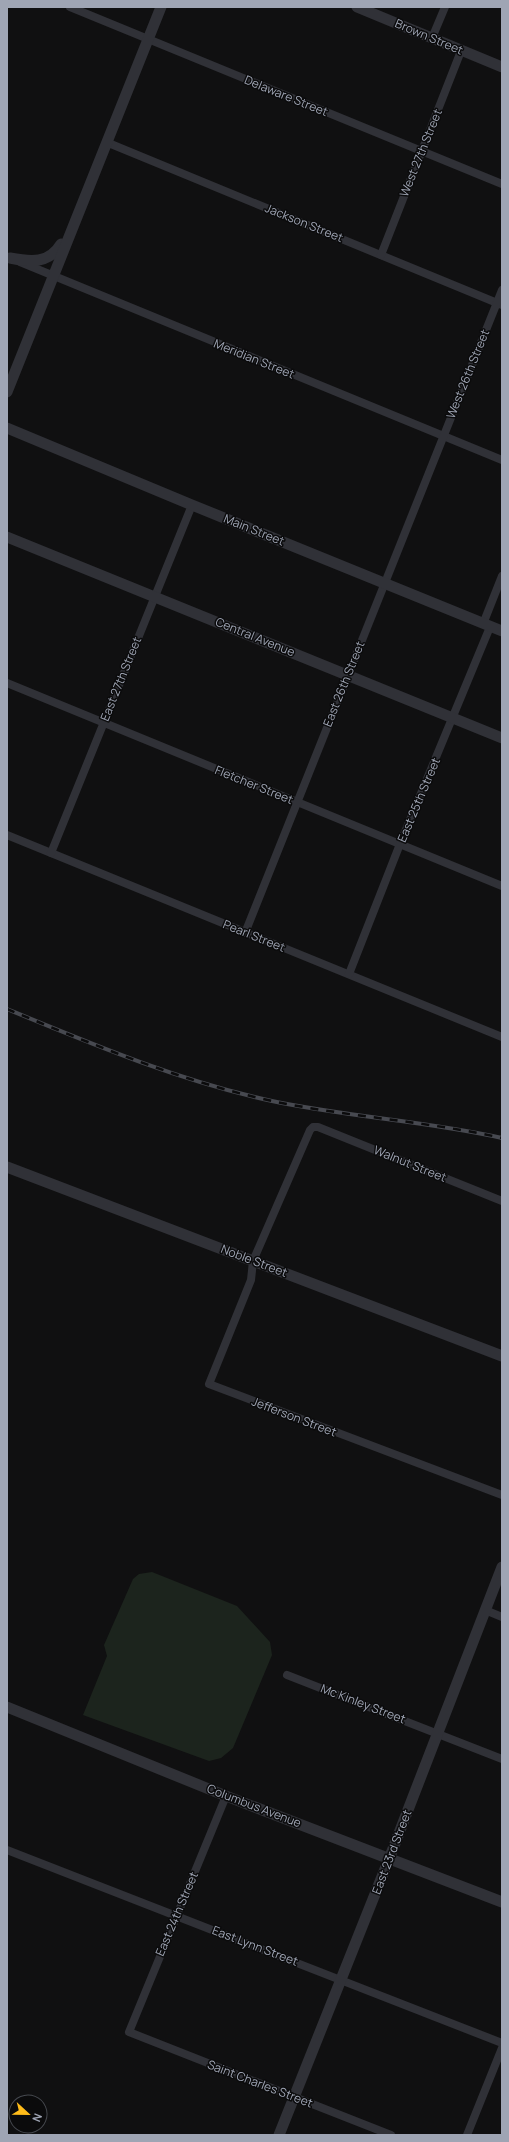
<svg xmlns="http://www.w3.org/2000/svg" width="509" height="2142" viewBox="0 0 509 2142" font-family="Manrope,sans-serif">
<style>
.green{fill:#1c241d}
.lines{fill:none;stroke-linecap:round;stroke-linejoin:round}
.minor{stroke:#303137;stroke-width:8}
.tertiary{stroke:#303137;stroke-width:11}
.rail-casing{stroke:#474950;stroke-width:4}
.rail{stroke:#0b0b0c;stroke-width:2.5;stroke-dasharray:8;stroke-linecap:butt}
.labels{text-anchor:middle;stroke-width:3;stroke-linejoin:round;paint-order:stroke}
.street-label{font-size:12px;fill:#9fa5b4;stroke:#0b0b0c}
</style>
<rect width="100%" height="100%" fill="#101011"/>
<polygon class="green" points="152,1572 237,1606 270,1642 272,1655 233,1748 221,1758 209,1761 83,1715 107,1656 104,1645 133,1579 139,1574"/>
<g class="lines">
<g class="minor">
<polyline points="70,7 502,184"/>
<polyline points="432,38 445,7"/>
<polyline points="106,142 502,305"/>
<polyline points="381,255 461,51"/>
<polyline points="20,262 502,460"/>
<polyline points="483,624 502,576"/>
<polyline points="7,683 502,886"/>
<polyline points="7,835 502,1037"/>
<polyline points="51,853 192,505"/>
<polyline points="245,933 502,290"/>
<polyline points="349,974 400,844 490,627"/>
<polyline points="502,1201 318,1127 313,1127 310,1130 253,1261 251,1280 209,1384 502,1495"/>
<polyline points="485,1610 502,1617"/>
<polyline points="287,1675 502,1759"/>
<polyline points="226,1796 129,2032 391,2135"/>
<polyline points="7,1850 502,2043"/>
<polyline points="467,2135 502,2048"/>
</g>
<g class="tertiary">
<polyline points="357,7 502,67"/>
<path d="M10,258C31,262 49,264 61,244"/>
<polyline points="7,392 161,7"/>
<polyline points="7,428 192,505 502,631"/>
<polyline points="7,537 502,738"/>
<polyline points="7,1167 502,1356"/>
<polyline points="7,1707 226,1796 502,1902"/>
<polyline points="279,2135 389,1859 502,1567"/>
</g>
<defs>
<path id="rail" d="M7,1009C94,1045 180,1081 272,1101C348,1117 426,1121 502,1138"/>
</defs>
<use href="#rail" class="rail-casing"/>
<use href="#rail" class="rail"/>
</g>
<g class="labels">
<g class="street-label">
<text transform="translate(429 37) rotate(23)" y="4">Brown Street</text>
<text transform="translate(286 96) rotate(22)" y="4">Delaware Street</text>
<text transform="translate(421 153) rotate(-68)" y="4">West 27th Street</text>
<text transform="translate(304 223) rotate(22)" y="4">Jackson Street</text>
<text transform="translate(254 359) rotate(22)" y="4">Meridian Street</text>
<text transform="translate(468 374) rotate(-68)" y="4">West 26th Street</text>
<text transform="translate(254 530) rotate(22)" y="4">Main Street</text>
<text transform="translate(255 637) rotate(22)" y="4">Central Avenue</text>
<text transform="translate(121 679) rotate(-68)" y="4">East 27th Street</text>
<text transform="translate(344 684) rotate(-68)" y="4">East 26th Street</text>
<text transform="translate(254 785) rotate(22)" y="4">Fletcher Street</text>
<text transform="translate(419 800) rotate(-67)" y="4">East 25th Street</text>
<text transform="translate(254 936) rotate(22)" y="4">Pearl Street</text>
<text transform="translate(410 1164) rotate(22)" y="4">Walnut Street</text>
<text transform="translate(254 1261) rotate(21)" y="4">Noble Street</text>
<text transform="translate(294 1417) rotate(21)" y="4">Jefferson Street</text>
<text transform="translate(363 1704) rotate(21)" y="4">Mc Kinley Street</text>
<text transform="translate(254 1806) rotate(21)" y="4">Columbus Avenue</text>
<text transform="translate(392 1852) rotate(-69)" y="4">East 23rd Street</text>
<text transform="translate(177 1914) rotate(-67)" y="4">East 24th Street</text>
<text transform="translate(255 1946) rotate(21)" y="4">East Lynn Street</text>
<text transform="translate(260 2084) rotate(21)" y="4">Saint Charles Street</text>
</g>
</g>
<rect width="509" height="2142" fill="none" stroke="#9fa5b4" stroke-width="16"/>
<g transform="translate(28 2114) rotate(112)"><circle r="19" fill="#0b0b0c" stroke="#46494f"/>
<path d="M0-3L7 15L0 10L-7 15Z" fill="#ffbc1a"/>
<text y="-6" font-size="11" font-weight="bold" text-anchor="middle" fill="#9fa5b4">N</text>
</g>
</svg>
